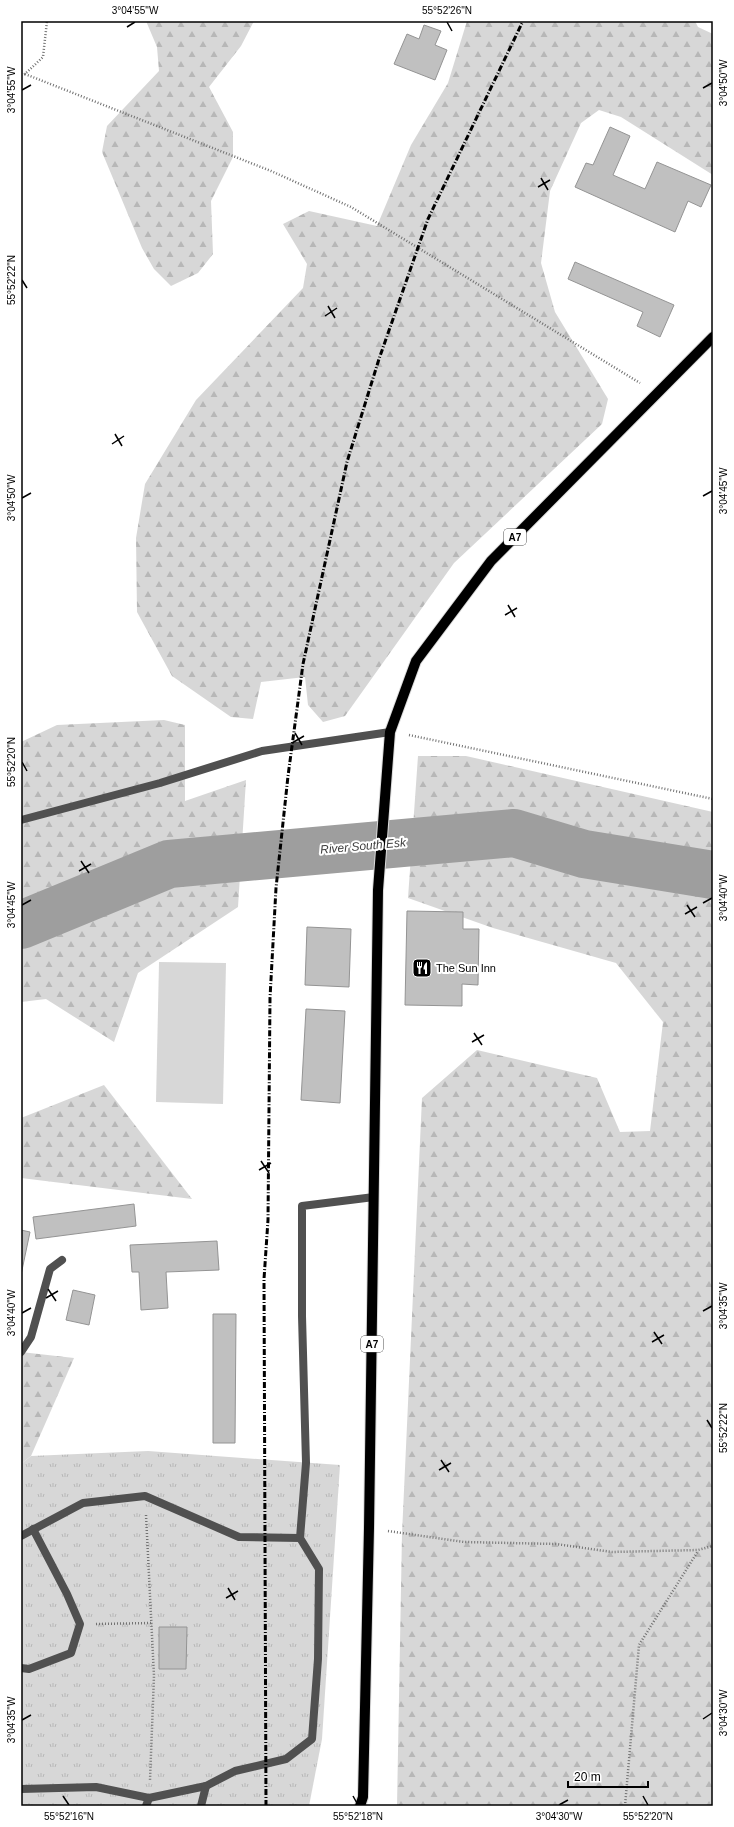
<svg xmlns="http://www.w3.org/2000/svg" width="734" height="1827" viewBox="0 0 734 1827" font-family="Arial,sans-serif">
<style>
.grass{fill:url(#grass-tufts)}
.forest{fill:url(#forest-firs)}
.garden{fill:#d7d7d7}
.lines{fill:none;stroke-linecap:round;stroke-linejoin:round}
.river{stroke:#9e9e9e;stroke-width:48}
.building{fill:#c0c0c0;stroke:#949494}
.primary-casing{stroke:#dbdbdb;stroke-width:12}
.path{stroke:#727272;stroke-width:2.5;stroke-dasharray:1 2;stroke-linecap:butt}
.service{stroke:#505050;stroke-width:8}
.minor{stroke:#505050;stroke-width:8}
.primary{stroke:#000;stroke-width:10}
.rail{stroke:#000;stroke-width:3;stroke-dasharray:6 2 1 2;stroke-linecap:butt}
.ticks{fill:none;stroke:#000;stroke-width:1.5}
.labels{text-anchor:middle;stroke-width:4;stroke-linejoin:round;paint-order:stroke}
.shield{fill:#fff;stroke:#4c4c4c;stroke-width:1}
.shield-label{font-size:10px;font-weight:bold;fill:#000}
.poi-label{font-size:11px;fill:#000;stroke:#fff;text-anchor:start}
.water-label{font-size:12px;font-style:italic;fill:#3f3f3f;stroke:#fff}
.neatline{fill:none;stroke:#000;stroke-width:1.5}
.ticks-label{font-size:10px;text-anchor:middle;fill:#000}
</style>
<defs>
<pattern id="grass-tufts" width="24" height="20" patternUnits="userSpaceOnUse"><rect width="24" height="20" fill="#d7d7d7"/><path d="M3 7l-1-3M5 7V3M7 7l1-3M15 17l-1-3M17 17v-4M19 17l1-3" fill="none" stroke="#b7b7b7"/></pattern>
<pattern id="forest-firs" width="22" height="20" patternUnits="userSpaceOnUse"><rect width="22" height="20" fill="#d7d7d7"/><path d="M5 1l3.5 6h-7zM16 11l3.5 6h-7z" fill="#b7b7b7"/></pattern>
</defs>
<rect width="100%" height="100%" fill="#fff"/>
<polygon class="grass" points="148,1451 340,1465 322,1739 309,1806 21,1806 21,1464 31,1456"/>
<g class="forest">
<polygon points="146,21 254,21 241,46 209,87 233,132 233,157 211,201 213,254 198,273 171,286 154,269 142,248 102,152 107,126 159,71 157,47"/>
<polygon points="467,21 695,21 698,27 713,34 713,175 621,117 599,110 581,123 550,191 541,263 555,312 608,399 602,424 454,563 345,716 323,722 308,705 305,677 261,682 253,719 231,717 172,676 137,612 136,538 145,484 196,400 303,288 307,264 283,224 309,211 377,226 411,145 448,83"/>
<polygon points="164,720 185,725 185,801 246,780 238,907 138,973 114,1042 46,999 21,1002 21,742 57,725"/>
<polygon points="418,756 466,756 713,812 713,1806 397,1806 402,1534 422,1098 477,1050 597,1078 620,1132 650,1131 663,1022 616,963 493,928 408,898"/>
<polygon points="104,1085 192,1199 21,1178 21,1118"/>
<polygon points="21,1352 74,1358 31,1456 21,1464"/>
</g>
<polygon class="garden" points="159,962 226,963 223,1104 156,1102"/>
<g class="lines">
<polyline class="river" points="21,925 169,864 514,833 584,854 713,875"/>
</g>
<g class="building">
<polygon points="424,25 441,31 435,45 447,50 435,80 394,64 407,34 419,39"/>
<polygon points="610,127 630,136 613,175 645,189 657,162 711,185 701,207 688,201 675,232 575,187 586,163 593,165"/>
<polygon points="575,262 674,305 660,337 637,326 643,312 568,279"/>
<polygon points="407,911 463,912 463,929 479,929 478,985 462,984 462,1006 405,1005"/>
<polygon points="307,927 351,929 349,987 305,985"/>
<polygon points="306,1009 345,1011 340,1103 301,1100"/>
<polygon points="134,1204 136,1226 36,1239 33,1217"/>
<polygon points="21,1230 30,1232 21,1275"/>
<polygon points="217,1241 219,1270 166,1272 168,1308 141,1310 139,1272 132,1272 130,1245"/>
<polygon points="73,1290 95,1295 89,1325 66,1320"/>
<polygon points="213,1314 236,1314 235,1443 213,1443"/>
<polygon points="159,1627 187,1627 186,1669 159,1669"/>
</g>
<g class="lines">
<defs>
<polyline id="primary" points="360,1806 363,1797 369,1528 378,890 390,732 416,661 491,561 713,337"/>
</defs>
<use href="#primary" class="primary-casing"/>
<g class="path">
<polyline points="25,74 271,171 351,207 640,383"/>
<polyline points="21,75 25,74 43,57 47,21"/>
<polyline points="409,735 713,799"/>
<polyline points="146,1515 154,1676 150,1780"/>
<polyline points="388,1531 464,1542 556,1544 612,1552 698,1550 713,1546"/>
<polyline points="96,1624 151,1623"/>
<polyline points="625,1806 639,1645 698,1551"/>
</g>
<g class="service">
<polyline points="21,1352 31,1337 50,1269 62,1260"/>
<polyline points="21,1536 83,1503 145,1496 239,1537 300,1538"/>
<polyline points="21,1668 29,1669 71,1653 80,1624 67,1594 33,1529"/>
<polyline points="21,1789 96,1787 149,1798 206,1786 235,1771 286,1759 312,1739 318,1659 319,1569 300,1538 306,1463 302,1316 302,1206 374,1197"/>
<polyline points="146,1806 149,1798"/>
<polyline points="201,1806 206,1786"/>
</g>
<polyline class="minor" points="21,820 160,783 262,751 390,732"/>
<use href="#primary" class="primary"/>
<polyline class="rail" points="266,1806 264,1279 268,1220 270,998 276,888 288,776 303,664 347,462 379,359 428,219 523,21"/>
</g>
<path class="ticks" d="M447,22L452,31M127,27L135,22M703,88L712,83M22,90L31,85M541,178L548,190M538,187L550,180M22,280L27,288M328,306L335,318M325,316L337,308M115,434L122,446M112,444L124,436M703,496L712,491M22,498L31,493M508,605L515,617M505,615L517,608M295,733L302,745M292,743L304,736M22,762L27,771M81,861L89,873M79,871L91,864M703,903L712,898M22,905L31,900M687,905L695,917M685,914L697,907M474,1033L482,1045M472,1042L484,1035M261,1161L269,1173M259,1170L271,1163M48,1289L56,1301M46,1298L58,1291M703,1311L712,1306M22,1313L31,1308M654,1332L662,1344M652,1342L664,1335M707,1420L712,1428M441,1460L449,1472M439,1470L451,1463M228,1588L235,1600M226,1598L238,1591M703,1719L712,1713M22,1720L31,1715M63,1796L69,1805M353,1796L358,1805M643,1796L648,1805M559,1805L568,1800"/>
<defs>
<symbol id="restaurant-square" viewBox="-11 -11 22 22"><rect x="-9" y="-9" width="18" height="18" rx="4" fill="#000" stroke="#fff"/><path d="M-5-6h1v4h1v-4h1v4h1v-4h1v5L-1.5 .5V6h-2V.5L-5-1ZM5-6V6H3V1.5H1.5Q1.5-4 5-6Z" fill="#fff"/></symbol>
</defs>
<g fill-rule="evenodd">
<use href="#restaurant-square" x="411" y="957" width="22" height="22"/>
</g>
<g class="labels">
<g class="shield">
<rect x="504" y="529" width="22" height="16" rx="3"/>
<rect x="361" y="1336" width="22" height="16" rx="3"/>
</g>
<g class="shield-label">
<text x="515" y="541">A7</text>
<text x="372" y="1348">A7</text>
</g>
<g class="poi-label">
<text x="436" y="972">The Sun Inn</text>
</g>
<g class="water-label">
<text transform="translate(363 846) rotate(-5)" y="4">River South Esk</text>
</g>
</g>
<rect width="734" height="1827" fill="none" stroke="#ffffff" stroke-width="44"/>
<path d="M568 1781v6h80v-6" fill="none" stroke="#000000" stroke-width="2"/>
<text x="574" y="1781" font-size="12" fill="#000000" stroke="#ffffff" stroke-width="3" paint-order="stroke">20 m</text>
<rect x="22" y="22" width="690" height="1783" class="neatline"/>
<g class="ticks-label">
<text x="135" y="14">3°04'55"W</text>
<text x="447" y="14">55°52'26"N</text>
<text transform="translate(723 83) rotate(-90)" y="4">3°04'50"W</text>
<text transform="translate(11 90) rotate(-90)" y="4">3°04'55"W</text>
<text transform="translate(11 280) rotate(-90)" y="4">55°52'22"N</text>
<text transform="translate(723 491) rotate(-90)" y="4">3°04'45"W</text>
<text transform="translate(11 498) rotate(-90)" y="4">3°04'50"W</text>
<text transform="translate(11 762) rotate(-90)" y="4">55°52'20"N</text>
<text transform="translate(723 898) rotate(-90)" y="4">3°04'40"W</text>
<text transform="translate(11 905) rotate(-90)" y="4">3°04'45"W</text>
<text transform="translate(723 1306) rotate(-90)" y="4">3°04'35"W</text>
<text transform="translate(11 1313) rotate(-90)" y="4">3°04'40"W</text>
<text transform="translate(723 1428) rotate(-90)" y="4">55°52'22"N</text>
<text transform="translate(723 1713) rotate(-90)" y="4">3°04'30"W</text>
<text transform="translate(11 1720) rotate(-90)" y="4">3°04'35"W</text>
<text x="69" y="1820">55°52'16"N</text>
<text x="358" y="1820">55°52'18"N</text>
<text x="559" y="1820">3°04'30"W</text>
<text x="648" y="1820">55°52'20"N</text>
</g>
</svg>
